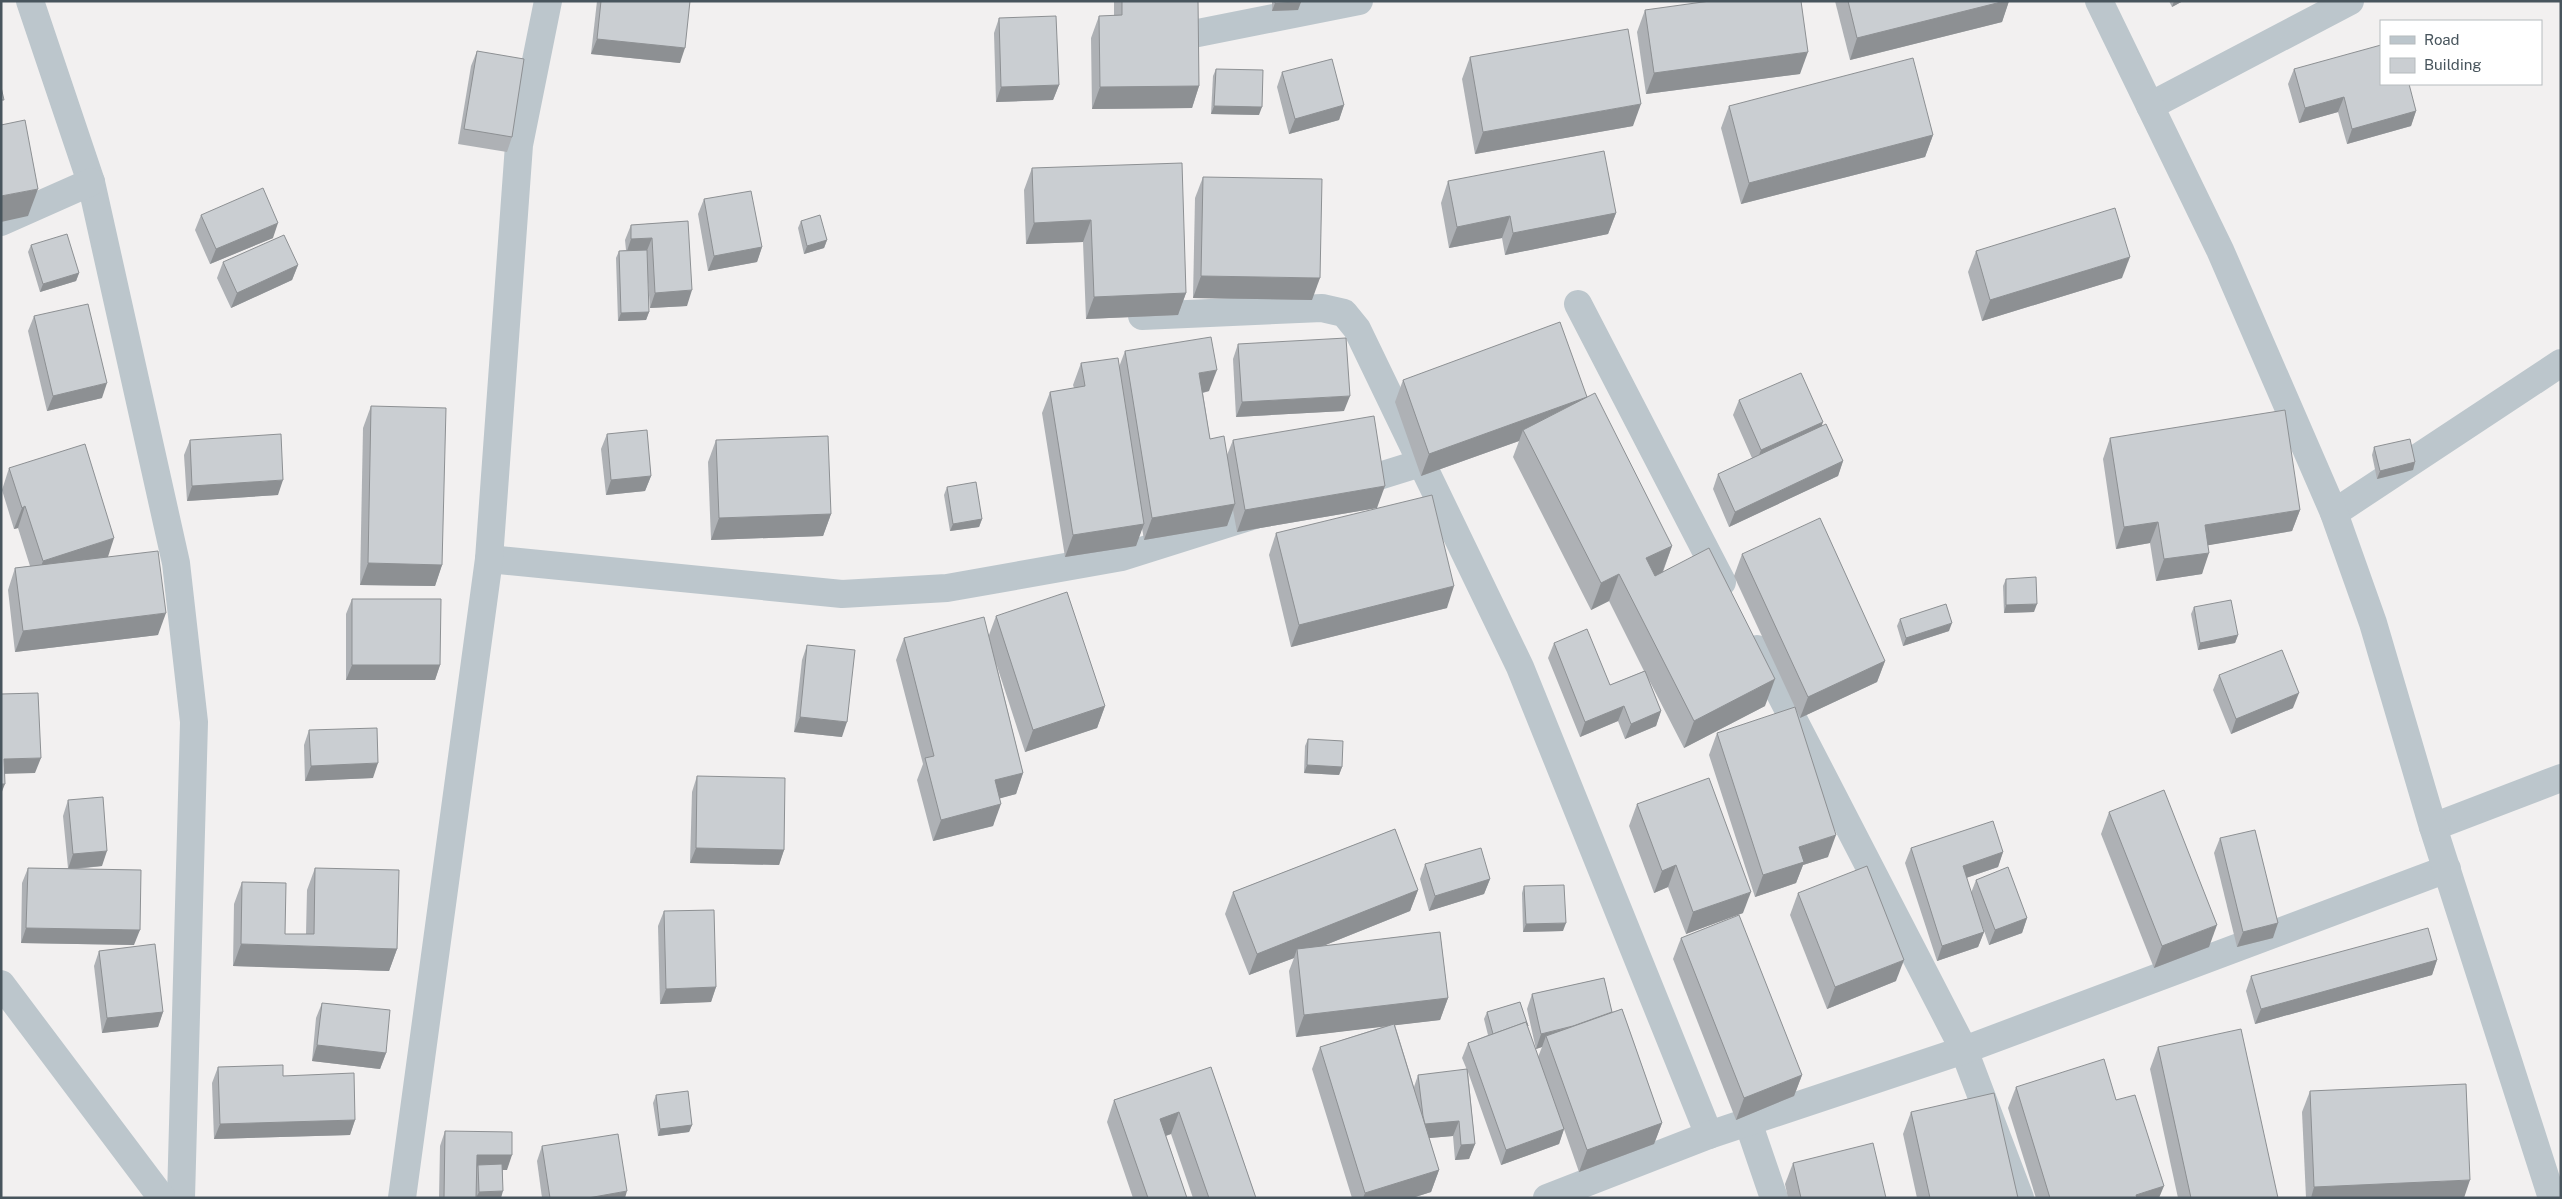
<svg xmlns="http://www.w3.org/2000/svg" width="2562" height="1199" viewBox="0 0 2562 1199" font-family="'Public Sans',sans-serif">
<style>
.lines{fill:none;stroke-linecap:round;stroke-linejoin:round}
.minor{stroke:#bcc6cc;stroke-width:28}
.tertiary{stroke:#bcc6cc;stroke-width:28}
.wall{fill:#aeb1b5}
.shaded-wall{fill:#8d9093}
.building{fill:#caced2;stroke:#8d9093}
</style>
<rect width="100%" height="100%" fill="#f2f0f0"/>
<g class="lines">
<g class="minor">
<polyline points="30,1 91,182 176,563 194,722 181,1198"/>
<polyline points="1198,33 1359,1"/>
<polyline points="2150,106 2350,1"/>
<polyline points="1,222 91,182"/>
<polyline points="1578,304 1722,582"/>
<polyline points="1142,316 1322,308 1344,313 1357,329 1520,667 1709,1135"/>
<polyline points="1347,486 1421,463"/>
<polyline points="2334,513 2561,363"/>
<polyline points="489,559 842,594 947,588 1122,557 1271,510"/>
<polyline points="1757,649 1964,1050 2020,1198"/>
<polyline points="2433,827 2561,778"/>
<polyline points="1,984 162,1198"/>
<polyline points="1748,1122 1774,1198"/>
<polyline points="402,1198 489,559 519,145 548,1"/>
<polyline points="1547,1198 1709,1135 1964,1050 2447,869"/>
</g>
<polyline class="tertiary" points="2099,1 2220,250 2334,513 2373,623 2433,827 2552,1198"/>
</g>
<g class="wall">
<polygon points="597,1 690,1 680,63 591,54"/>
<polygon points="1114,1 1198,1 1199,86 1192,108 1092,109 1091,38 1099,16 1114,16"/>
<polygon points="1272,1 1301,1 1298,10 1272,11"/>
<polygon points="1835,1 2009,1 2002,22 1850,60"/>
<polygon points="2169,1 2183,1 2172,7"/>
<polygon points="1645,10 1800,74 1646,94 1637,32"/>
<polygon points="999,18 1059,85 1053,100 996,102 994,33"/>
<polygon points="477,51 512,137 507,152 458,144 471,66"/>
<polygon points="1470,57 1633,126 1475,154 1462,79"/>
<polygon points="1216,69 1259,115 1211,114 1213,76"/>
<polygon points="2294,69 2416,111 2411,126 2347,144 2338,112 2299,123 2288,84"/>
<polygon points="1282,72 1344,105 1339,120 1289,134 1277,87"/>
<polygon points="1729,106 1933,135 1925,157 1741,204 1721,128"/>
<polygon points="1032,168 1186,293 1178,315 1086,319 1083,242 1026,244 1024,190"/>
<polygon points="1203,177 1312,300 1193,298 1195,198"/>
<polygon points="1448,181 1616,213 1608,234 1505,255 1502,238 1449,248 1441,203"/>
<polygon points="704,199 762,247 757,262 708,271 698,214"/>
<polygon points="201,215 273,238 210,264 195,230"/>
<polygon points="688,221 687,306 650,308 647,269 649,312 646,320 618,321 616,258 619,251 626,250 625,240 631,225"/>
<polygon points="801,221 827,240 824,248 804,254 798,228"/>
<polygon points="31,245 79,273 76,281 40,292 28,252"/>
<polygon points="1976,251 2122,278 1982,321 1968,272"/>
<polygon points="223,262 298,265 292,280 231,308 217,278"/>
<polygon points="34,316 102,398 47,411 28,331"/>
<polygon points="1238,344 1344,411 1236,417 1233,359"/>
<polygon points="1125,351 1209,391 1203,393 1210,439 1227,455 1233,440 1377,508 1237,532 1233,510 1227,526 1144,540 1142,528 1136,546 1065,557 1042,413 1050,392 1074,388 1073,385 1081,363 1119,367"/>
<polygon points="1403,380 1587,397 1672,546 1663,572 1765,706 1684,748 1648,678 1661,711 1656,726 1625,739 1618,721 1580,737 1548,658 1554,643 1610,685 1644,671 1609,601 1591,610 1513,457 1519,441 1421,476 1395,402"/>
<polygon points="1739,400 1822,425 1843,461 1838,476 1729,527 1713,489 1718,474 1752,458 1733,415"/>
<polygon points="371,406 442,565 435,586 360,585 363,428"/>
<polygon points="607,434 651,476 645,491 606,495 601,449"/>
<polygon points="2110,438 2300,510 2292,531 2208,545 2202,574 2156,581 2150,543 2116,549 2103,459"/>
<polygon points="190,440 278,495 187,501 184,455"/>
<polygon points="716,440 831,514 823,536 711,540 708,462"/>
<polygon points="2374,447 2415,462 2413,470 2377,479 2372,455"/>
<polygon points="9,468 108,557 158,635 15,652 8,590 15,568 30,566 18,528 14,529 2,490"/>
<polygon points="947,487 982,519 979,527 950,531 944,495"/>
<polygon points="1276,533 1447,608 1291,647 1269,555"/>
<polygon points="1742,554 1885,661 1877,682 1800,718 1734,576"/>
<polygon points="2006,579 2034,612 2004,613 2003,586"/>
<polygon points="352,599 440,665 435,680 346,680 346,614"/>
<polygon points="2194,607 2238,635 2235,643 2198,650 2191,614"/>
<polygon points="996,616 1105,706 1097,728 1025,752 996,663 1023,773 1016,794 1000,798 993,826 933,841 917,780 923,764 896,660 904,638 989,635"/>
<polygon points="1900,619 1949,631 1903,646 1897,626"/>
<polygon points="807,645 842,737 794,732 802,660"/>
<polygon points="2219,675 2293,708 2231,734 2213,690"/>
<polygon points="309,730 373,778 305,781 304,745"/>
<polygon points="1717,733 1828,857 1803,865 1796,883 1755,897 1709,755"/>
<polygon points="1308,739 1342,767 1339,775 1304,773 1305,746"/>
<polygon points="697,776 784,850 779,865 690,863 692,792"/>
<polygon points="68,800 102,866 77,869 134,945 21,943 22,883 28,868 68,868 63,816"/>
<polygon points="1637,804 1743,913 1686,934 1668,887 1654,893 1629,826"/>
<polygon points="2109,812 2209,947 2154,968 2101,834"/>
<polygon points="1395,829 1418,890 1410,911 1323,946 1440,932 1448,998 1440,1020 1395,1025 1414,1087 1418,1075 1467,1070 1462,1058 1468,1043 1488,1035 1484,1019 1487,1012 1520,1002 1528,1027 1538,1057 1542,1047 1536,1049 1527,1009 1532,994 1604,978 1612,1012 1622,1009 1662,1123 1654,1144 1579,1172 1564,1129 1559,1144 1501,1165 1468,1072 1475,1144 1469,1159 1455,1160 1453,1136 1429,1138 1439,1170 1431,1192 1412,1198 1352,1198 1312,1069 1320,1047 1385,1026 1296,1037 1289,971 1294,958 1249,975 1225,914 1233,892"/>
<polygon points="2220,838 2273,938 2237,947 2214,853"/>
<polygon points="1911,848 2003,852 1998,867 1966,878 1971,893 1976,880 2027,918 2022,933 1989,945 1981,922 1984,932 1978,947 1937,961 1905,863"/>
<polygon points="1425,864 1490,879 1484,894 1429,911 1420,879"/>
<polygon points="315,868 397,949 389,971 233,966 234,904 242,882 285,934 306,934 307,890"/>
<polygon points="1524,886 1563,931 1523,932 1522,893"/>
<polygon points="1798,893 1896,981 1827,1009 1790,915"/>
<polygon points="664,911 716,987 711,1002 660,1004 658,926"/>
<polygon points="1681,938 1802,1075 1794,1096 1736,1120 1673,959"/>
<polygon points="99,951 163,1012 158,1027 102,1033 94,966"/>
<polygon points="2437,960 2432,975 2255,1024 2246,991 2251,976"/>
<polygon points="322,1003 386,1053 380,1069 312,1061 316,1018"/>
<polygon points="2158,1047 2278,1198 2178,1198 2150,1069"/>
<polygon points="218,1067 283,1076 355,1120 350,1135 214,1139 212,1083"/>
<polygon points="1211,1067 1256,1198 1193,1198 1171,1134 1166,1136 1187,1198 1133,1198 1107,1122 1114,1100"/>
<polygon points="2016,1087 2116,1100 2159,1198 2036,1198 2008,1108"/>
<polygon points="2310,1091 2464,1198 2306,1198 2302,1112"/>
<polygon points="656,1095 692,1125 689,1132 658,1136 653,1103"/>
<polygon points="1911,1112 2018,1198 1917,1198 1903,1134"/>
<polygon points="445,1131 507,1170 503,1170 501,1198 439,1198 440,1146"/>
<polygon points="542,1146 625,1198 542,1198 537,1161"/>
<polygon points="1793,1163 1886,1198 1788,1198 1785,1184"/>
</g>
<g class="shaded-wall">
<polygon points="2005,1 2009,1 2002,22 1850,60 1857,38"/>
<polygon points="2174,1 2183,1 2172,7"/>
<polygon points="1301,2 1298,10 1272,11 1275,3"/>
<polygon points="597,39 685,48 680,63 591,54"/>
<polygon points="1808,52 1800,74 1646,94 1654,73"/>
<polygon points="1059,85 1053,100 996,102 1001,87"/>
<polygon points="1199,86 1192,108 1092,109 1100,87"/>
<polygon points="2344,97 2338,112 2299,123 2305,108"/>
<polygon points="1641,104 1633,126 1475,154 1483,132"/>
<polygon points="1344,105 1339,120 1289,134 1295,119"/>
<polygon points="1214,106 1262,107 1259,115 1211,114"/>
<polygon points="2416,111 2411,126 2347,144 2352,129"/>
<polygon points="1933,135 1925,157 1741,204 1749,183"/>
<polygon points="38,189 28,216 1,222 1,196"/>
<polygon points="1616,213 1608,234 1505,255 1513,233"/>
<polygon points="1510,216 1502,238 1449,248 1457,227"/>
<polygon points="1091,220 1083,242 1026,244 1034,223"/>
<polygon points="278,223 273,238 210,264 216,249"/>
<polygon points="652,238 646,253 626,254 631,239"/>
<polygon points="827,240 824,248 804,254 807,246"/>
<polygon points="762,247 757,262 708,271 714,256"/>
<polygon points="2130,257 2122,278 1982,321 1990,300"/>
<polygon points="298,265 292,280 231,308 237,293"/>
<polygon points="79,273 76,281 40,292 43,284"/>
<polygon points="1201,276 1320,278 1312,300 1193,298"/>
<polygon points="692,290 687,306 650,308 655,293"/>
<polygon points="1186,293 1178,315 1086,319 1094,297"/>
<polygon points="649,312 646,320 618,321 621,313"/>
<polygon points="1217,370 1209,391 1192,395 1199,373"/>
<polygon points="107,383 102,398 47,411 53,396"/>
<polygon points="1350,396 1344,411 1236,417 1242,402"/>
<polygon points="1587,397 1523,430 1519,441 1421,476 1429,454"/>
<polygon points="1823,422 1818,437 1755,465 1761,450"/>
<polygon points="1843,461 1838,476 1729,527 1735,512"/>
<polygon points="2415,462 2413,470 2377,479 2380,471"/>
<polygon points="651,476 645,491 606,495 611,480"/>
<polygon points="283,480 278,495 187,501 192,486"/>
<polygon points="1385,486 1377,508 1237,532 1245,510"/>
<polygon points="1235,504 1227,526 1144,540 1152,518"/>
<polygon points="25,506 18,528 14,529 22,508"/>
<polygon points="2300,510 2292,531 2198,547 2205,525"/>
<polygon points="831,514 823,536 711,540 719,518"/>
<polygon points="982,519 979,527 950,531 953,524"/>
<polygon points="2158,522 2150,543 2116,549 2124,527"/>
<polygon points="1144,524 1136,546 1065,557 1073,535"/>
<polygon points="114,538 107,560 35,583 43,561"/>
<polygon points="1672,546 1662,573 1636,586 1646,558"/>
<polygon points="2209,553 2202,574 2156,581 2164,559"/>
<polygon points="368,563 442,565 435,586 360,585"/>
<polygon points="1619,574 1609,601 1591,610 1601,583"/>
<polygon points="1454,586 1447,608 1291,647 1299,625"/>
<polygon points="2037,604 2034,612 2004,613 2006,605"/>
<polygon points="166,613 158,635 15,652 23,631"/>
<polygon points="1952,623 1949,631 1903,646 1906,638"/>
<polygon points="2238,635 2235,643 2198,650 2200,643"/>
<polygon points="1885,661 1877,682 1800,718 1808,697"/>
<polygon points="352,665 440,665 435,680 346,680"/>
<polygon points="1775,679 1765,706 1684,748 1694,721"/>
<polygon points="2299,693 2293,708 2231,734 2236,719"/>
<polygon points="1105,706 1097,728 1025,752 1033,730"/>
<polygon points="1624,706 1618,721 1580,737 1585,722"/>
<polygon points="1661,711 1656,726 1625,739 1631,724"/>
<polygon points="800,717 847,722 842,737 794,732"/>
<polygon points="41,758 35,773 1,774 4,759"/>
<polygon points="378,763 373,778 305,781 311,766"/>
<polygon points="1307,765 1342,767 1339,775 1304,773"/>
<polygon points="1023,773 1016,794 987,802 995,780"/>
<polygon points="1,784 5,784 1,794"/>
<polygon points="1001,804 993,826 933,841 941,820"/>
<polygon points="1836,835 1828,857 1803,865 1796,883 1755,897 1763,875 1799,847"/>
<polygon points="696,848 784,850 779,865 690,863"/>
<polygon points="107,851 102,866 68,869 73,854"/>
<polygon points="2003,852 1998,867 1957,881 1963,866"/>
<polygon points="1676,865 1668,887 1654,893 1662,871"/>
<polygon points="1490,879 1484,894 1429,911 1435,896"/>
<polygon points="1418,890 1410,911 1298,956 1297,949 1294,958 1249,975 1257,954"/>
<polygon points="1751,892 1743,913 1686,934 1693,912"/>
<polygon points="2027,918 2022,933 1989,945 1995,930"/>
<polygon points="1566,923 1563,931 1523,932 1526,924"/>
<polygon points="2278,923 2273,938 2237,947 2243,932"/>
<polygon points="2217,925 2209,947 2154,968 2162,946"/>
<polygon points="26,928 140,930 134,945 21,943"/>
<polygon points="1984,932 1978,947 1937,961 1942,946"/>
<polygon points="241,944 397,949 389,971 233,966"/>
<polygon points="1904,960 1896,981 1827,1009 1835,987"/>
<polygon points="2437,960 2432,975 2255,1024 2261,1009"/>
<polygon points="716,987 711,1002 660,1004 666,989"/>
<polygon points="1448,998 1440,1020 1296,1037 1304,1015"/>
<polygon points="163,1012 158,1027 102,1033 107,1018"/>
<polygon points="1613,1018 1546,1036 1542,1047 1536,1049 1541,1034"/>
<polygon points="317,1045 386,1053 380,1069 312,1061"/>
<polygon points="1802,1075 1794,1096 1736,1120 1744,1098"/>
<polygon points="1179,1112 1171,1134 1152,1140 1160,1119"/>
<polygon points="355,1120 350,1135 214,1139 220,1124"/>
<polygon points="1459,1121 1453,1136 1418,1139 1423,1124"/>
<polygon points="1662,1123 1654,1144 1579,1172 1587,1150"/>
<polygon points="692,1125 689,1132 658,1136 660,1129"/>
<polygon points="1564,1129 1559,1144 1501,1165 1506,1150"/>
<polygon points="1475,1144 1469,1159 1455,1160 1461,1145"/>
<polygon points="477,1155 512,1155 507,1170 478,1170 478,1165 476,1170"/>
<polygon points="1439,1170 1431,1192 1412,1198 1363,1198 1365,1193"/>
<polygon points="2470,1180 2464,1198 2311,1198 2314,1187"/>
<polygon points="2164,1186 2159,1198 2135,1198 2136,1195"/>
<polygon points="503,1191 501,1198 476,1198 479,1192"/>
<polygon points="627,1191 625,1198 588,1198"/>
</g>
<g class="building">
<polygon points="601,1 690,1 685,48 597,39"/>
<polygon points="1122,1 1198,1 1199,86 1100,87 1099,16 1122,15"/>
<polygon points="1275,1 1301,1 1301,2 1275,3"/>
<polygon points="1710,1 1801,1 1808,52 1654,73 1645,10"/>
<polygon points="1848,1 2005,1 1857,38"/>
<polygon points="1056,16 1059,85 1001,87 999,18"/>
<polygon points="1628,29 1641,104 1483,132 1470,57"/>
<polygon points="2381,45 2381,84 2409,84 2416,111 2352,129 2344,97 2305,108 2294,69"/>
<polygon points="477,51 524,59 512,137 464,129"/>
<polygon points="1913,58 1933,135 1749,183 1729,106"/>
<polygon points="1332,59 1344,105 1295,119 1282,72"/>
<polygon points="1216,69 1263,70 1262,107 1214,106"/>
<polygon points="1,87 4,100 1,100"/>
<polygon points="25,120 38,189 1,196 1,125"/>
<polygon points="1604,151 1616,213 1513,233 1510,216 1457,227 1448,181"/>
<polygon points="1182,163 1186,293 1094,297 1091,220 1034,223 1032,168"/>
<polygon points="1203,177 1322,179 1320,278 1201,276"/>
<polygon points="263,188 278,223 216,249 201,215"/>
<polygon points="751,191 762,247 714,256 704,199"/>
<polygon points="2115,208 2130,257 1990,300 1976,251"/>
<polygon points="820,215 827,240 807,246 801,221"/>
<polygon points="688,221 692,290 655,293 652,238 631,239 631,225"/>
<polygon points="67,234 79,273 43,284 31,245"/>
<polygon points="284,235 298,265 237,293 223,262"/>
<polygon points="647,250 649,312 621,313 619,251"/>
<polygon points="88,304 107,383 53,396 34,316"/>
<polygon points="1560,322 1587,397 1429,454 1403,380"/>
<polygon points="1211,337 1217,370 1199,373 1210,439 1224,436 1235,504 1152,518 1125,351"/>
<polygon points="1346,338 1350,396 1242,402 1238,344"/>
<polygon points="1118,358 1144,524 1073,535 1050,392 1085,386 1081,363"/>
<polygon points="1801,373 1823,422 1761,450 1739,400"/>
<polygon points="1595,393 1672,546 1646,558 1655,576 1709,548 1775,679 1694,721 1619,574 1601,583 1523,430"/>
<polygon points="371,406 446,408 442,565 368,563"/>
<polygon points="2285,410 2300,510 2205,525 2209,553 2164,559 2158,522 2124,527 2110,438"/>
<polygon points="1374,416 1385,486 1245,510 1233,440"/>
<polygon points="1826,424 1843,461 1735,512 1718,474"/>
<polygon points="647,430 651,476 611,480 607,434"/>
<polygon points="281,434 283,480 192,486 190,440"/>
<polygon points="828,436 831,514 719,518 716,440"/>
<polygon points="2410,439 2415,462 2380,471 2374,447"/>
<polygon points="85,444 114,538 43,561 25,506 22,508 9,468"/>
<polygon points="976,482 982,519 953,524 947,487"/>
<polygon points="1432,495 1454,586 1299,625 1276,533"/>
<polygon points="1820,518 1885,661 1808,697 1742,554"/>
<polygon points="158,551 166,613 23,631 15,568"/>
<polygon points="2036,577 2037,604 2006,605 2006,579"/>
<polygon points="1067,592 1105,706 1033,730 996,616"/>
<polygon points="352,599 441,599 440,665 352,665"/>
<polygon points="2231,600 2238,635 2200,643 2194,607"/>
<polygon points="1946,604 1952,623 1906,638 1900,619"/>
<polygon points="984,617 1023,773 995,780 1001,804 941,820 925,758 934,756 904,638"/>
<polygon points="1587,629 1610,685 1645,671 1661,711 1631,724 1624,706 1585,722 1554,643"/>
<polygon points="807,645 855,650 847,722 800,717"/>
<polygon points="2282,650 2299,693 2236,719 2219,675"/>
<polygon points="38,693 41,758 4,759 5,784 1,784 1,694"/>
<polygon points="1795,707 1836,835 1799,847 1804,862 1763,875 1717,733"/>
<polygon points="377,728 378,763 311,766 309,730"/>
<polygon points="1308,739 1343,741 1342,767 1307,765"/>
<polygon points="697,776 785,778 784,850 696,848"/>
<polygon points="1709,778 1751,892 1693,912 1676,865 1662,871 1637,804"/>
<polygon points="2164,790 2217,925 2162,946 2109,812"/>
<polygon points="103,797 107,851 73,854 68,800"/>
<polygon points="1993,821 2003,852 1963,866 1984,932 1942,946 1911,848"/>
<polygon points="1395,829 1418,890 1257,954 1233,892"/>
<polygon points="2255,830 2278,923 2243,932 2220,838"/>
<polygon points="1481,848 1490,879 1435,896 1425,864"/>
<polygon points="1867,866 1904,960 1835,987 1798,893"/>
<polygon points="2008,867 2027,918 1995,930 1976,880"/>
<polygon points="28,868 141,870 140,930 26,928"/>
<polygon points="315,868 399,870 397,949 241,944 242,882 286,883 285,934 314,934"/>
<polygon points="1564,885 1566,923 1526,924 1524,886"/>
<polygon points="714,910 716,987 666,989 664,911"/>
<polygon points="1739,915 1802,1075 1744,1098 1681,938"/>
<polygon points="2428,928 2437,960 2261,1009 2251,976"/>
<polygon points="1440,932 1448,998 1304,1015 1297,949"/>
<polygon points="155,944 163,1012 107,1018 99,951"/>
<polygon points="1604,978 1612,1012 1573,1026 1541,1034 1532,994"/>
<polygon points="1520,1002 1528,1026 1526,1022 1493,1034 1487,1012"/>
<polygon points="322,1003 390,1010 386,1053 317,1045"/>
<polygon points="1622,1009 1662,1123 1587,1150 1546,1036"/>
<polygon points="1526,1022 1564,1129 1506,1150 1468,1043"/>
<polygon points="1394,1024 1439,1170 1365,1193 1320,1047"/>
<polygon points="2241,1029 2278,1198 2191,1198 2158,1047"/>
<polygon points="2104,1059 2116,1100 2135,1095 2164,1186 2136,1195 2137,1198 2050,1198 2016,1087"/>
<polygon points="283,1065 283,1076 354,1073 355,1120 220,1124 218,1067"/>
<polygon points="1211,1067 1256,1198 1209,1198 1179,1112 1160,1119 1187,1198 1148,1198 1114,1100"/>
<polygon points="1467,1069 1475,1144 1461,1145 1459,1121 1425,1124 1423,1116 1418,1075"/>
<polygon points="2466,1084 2470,1180 2314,1187 2310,1091"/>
<polygon points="688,1091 692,1125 660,1129 656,1095"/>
<polygon points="1994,1093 2018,1198 1930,1198 1911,1112"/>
<polygon points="445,1131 512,1132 512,1155 477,1155 476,1198 444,1198"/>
<polygon points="618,1134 627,1191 588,1198 550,1198 542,1146"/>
<polygon points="1873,1143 1886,1198 1801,1198 1793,1163"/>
<polygon points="502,1164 503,1191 479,1192 478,1165"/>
</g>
<rect width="2562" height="1199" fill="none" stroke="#48555d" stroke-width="5"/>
<rect x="2380" y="20" width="162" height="65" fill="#ffffff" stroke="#b6bbbe"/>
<rect x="2390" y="36" width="25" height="8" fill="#bcc6cc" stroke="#b6bbbe"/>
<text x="2424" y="45" font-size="15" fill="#48555d">Road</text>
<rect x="2390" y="58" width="25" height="15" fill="#caced2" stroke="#b6bbbe"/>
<text x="2424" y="70" font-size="15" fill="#48555d">Building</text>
</svg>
